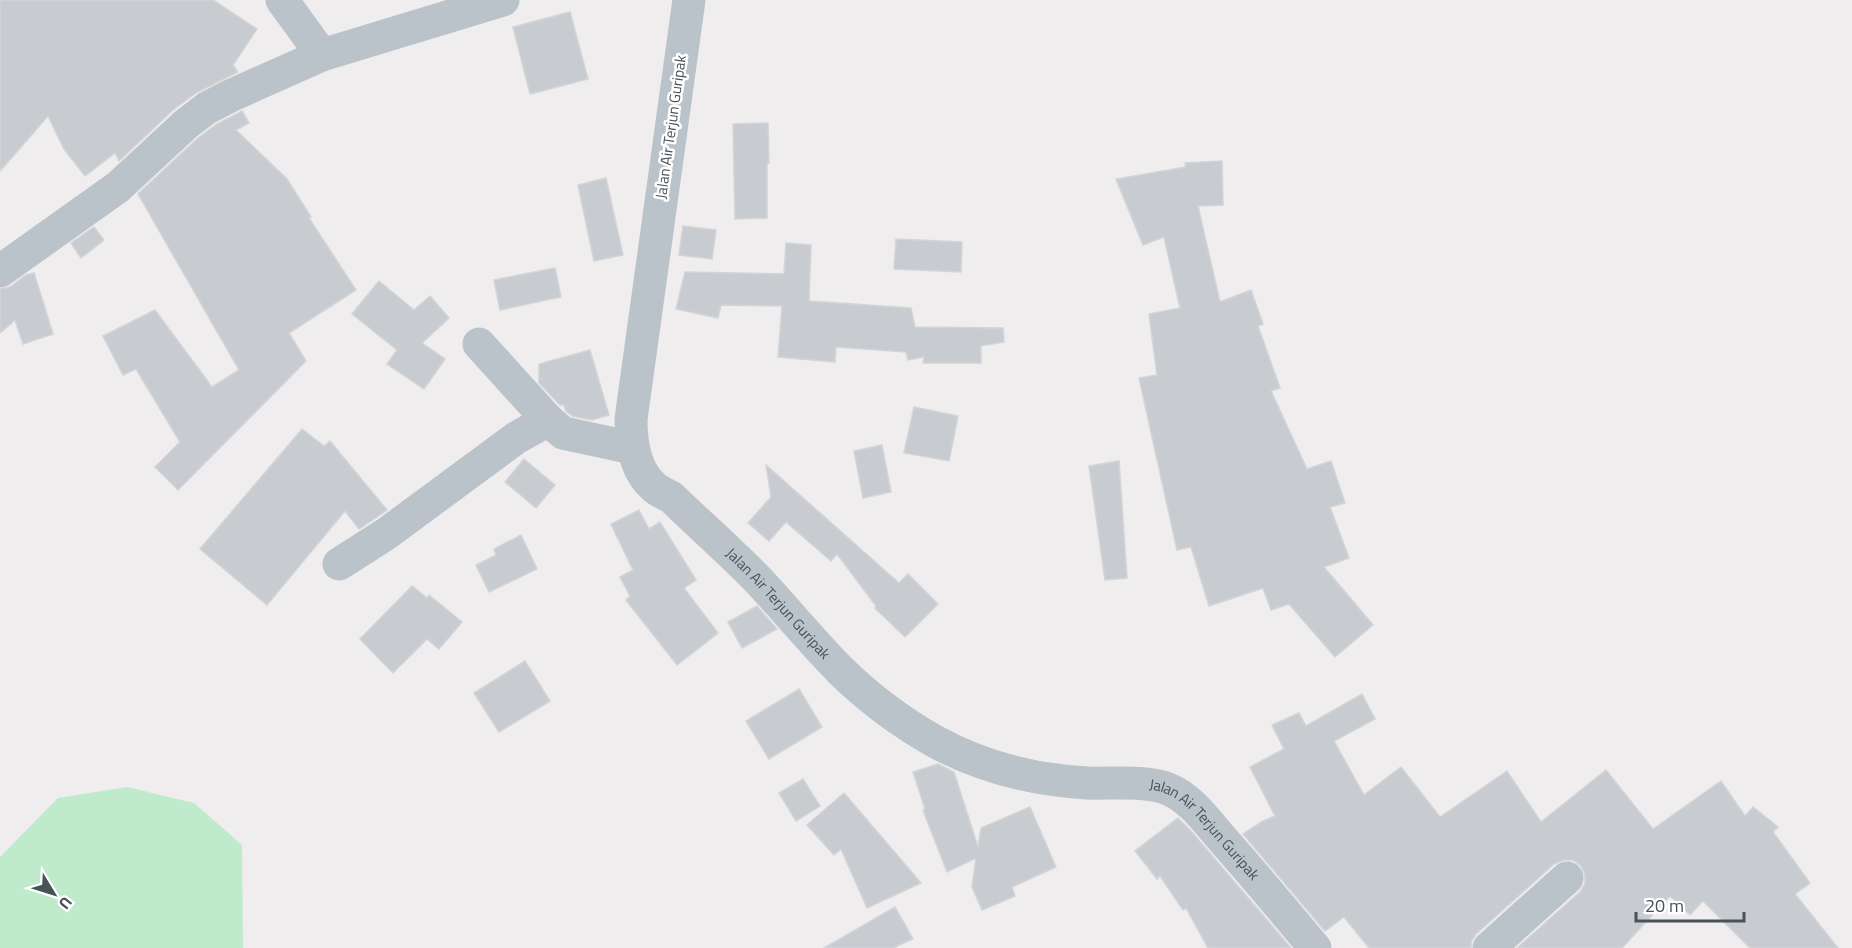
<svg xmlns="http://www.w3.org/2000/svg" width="1852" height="948" viewBox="0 0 1852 948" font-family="'Titillium Web',sans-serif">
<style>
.green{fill:#bfeacc}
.building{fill:#c8cbd0;stroke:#d2d4d8;stroke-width:1.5}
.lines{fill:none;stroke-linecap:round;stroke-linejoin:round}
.minor{stroke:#bac3c9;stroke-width:33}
.tertiary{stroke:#bac3c9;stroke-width:33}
.labels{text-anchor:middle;stroke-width:5;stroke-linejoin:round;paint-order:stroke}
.street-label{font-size:15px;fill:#475259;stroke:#fff}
</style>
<rect width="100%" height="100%" fill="#f0edee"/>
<polygon class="green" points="127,787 194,803 242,845 243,948 0,948 0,857 58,798"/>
<g class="building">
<polygon points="0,0 213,0 257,29 233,65 238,72 196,93 173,110 119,161 115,153 85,176 64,149 48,116 0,171"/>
<polygon points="570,12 588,79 530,94 513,27"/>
<polygon points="242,111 249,123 236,130 287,179 311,217 309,218 356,290 289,333 306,361 178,490 155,467 180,442 136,369 123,375 103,336 155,310 212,387 239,370 138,194 198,138 217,124"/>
<polygon points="768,123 769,163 767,163 767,218 735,219 733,124"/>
<polygon points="1222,161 1223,205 1198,206 1220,302 1251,290 1263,324 1258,326 1280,388 1271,391 1307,469 1331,461 1345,503 1330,507 1349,558 1324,567 1373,625 1335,657 1289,604 1271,610 1263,588 1209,606 1191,547 1177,550 1139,378 1157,375 1149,314 1180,308 1164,237 1143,245 1116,179 1186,167 1185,163"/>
<polygon points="606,178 623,255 594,261 578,185"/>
<polygon points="683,226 716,230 712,259 679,255"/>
<polygon points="94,227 104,240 81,258 71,243"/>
<polygon points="896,239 962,242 961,272 894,269"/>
<polygon points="786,243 811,245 809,301 911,308 915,327 1003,328 1004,342 981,346 981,363 923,363 924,357 908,360 906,352 836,347 835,362 778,357 782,306 721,305 718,318 676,309 685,272 784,274"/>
<polygon points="555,268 561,297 500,310 494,280"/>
<polygon points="34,273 53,334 23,344 15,320 0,333 0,289 10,287 26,275"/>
<polygon points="379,281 414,310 430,296 449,318 422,343 445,359 424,389 387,364 397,350 352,314"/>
<polygon points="590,350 609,415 592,420 572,416 566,411 564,405 560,405 539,383 539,364"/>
<polygon points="914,407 958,416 949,461 904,453"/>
<polygon points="302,429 324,446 330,441 387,510 359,529 345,511 267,605 200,549"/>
<polygon points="882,445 891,492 863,498 854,451"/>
<polygon points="524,459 555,485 536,508 505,482"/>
<polygon points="1119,461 1127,578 1105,580 1089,466"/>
<polygon points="766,465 899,583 908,574 938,604 905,637 875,608 876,606 837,554 831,561 786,522 769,541 748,523 771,497"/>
<polygon points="639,510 649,529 660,522 696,580 684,588 718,633 677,665 626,600 630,596 620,577 633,570 611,524"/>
<polygon points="521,535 537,569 489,592 476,565 496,555 494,549"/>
<polygon points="412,586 427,598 429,595 462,622 439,649 427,639 393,673 360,639"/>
<polygon points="757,606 777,629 742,648 728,622"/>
<polygon points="525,661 550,701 499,732 474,693"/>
<polygon points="799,689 822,727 769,759 746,721"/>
<polygon points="1362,694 1375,719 1334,741 1364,795 1401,767 1440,817 1507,771 1541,822 1606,770 1653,829 1721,781 1745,816 1753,807 1778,827 1773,832 1810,883 1795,894 1838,948 1750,948 1703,901 1690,915 1670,896 1622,948 1517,948 1580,892 1585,884 1585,875 1581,866 1573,860 1564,860 1554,864 1476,934 1471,942 1471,948 1369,948 1344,917 1325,931 1243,834 1263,821 1275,816 1250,767 1284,749 1272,725 1299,713 1306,726"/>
<polygon points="938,764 954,772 978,847 981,828 1030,807 1056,867 1012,887 1015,896 982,910 972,887 976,858 947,872 923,810 925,809 913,772"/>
<polygon points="803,779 820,806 796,821 779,793"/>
<polygon points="844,793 921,883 867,908 841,849 834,855 807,825"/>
<polygon points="1178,818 1191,831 1291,948 1208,948 1186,908 1183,910 1160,876 1157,879 1135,851"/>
<polygon points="895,907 913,939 893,948 824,948"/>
</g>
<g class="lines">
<g class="minor">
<polyline points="282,0 322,55"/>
<polyline points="0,271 118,187 186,124 207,108 230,96 322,55 503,0"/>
<polyline points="479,344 548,420 563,433 633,448"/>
<polyline points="339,564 386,534 516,438 548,420"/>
<polyline points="1489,948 1567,878"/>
</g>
<path class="tertiary" id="s1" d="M689,0L631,419C631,442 635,471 654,487C658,491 665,494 671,497C700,525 731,552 759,581C787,611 813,643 842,672C870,699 902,723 936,742C982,767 1035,780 1087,783C1111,784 1147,780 1168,789C1192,799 1207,822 1224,841C1255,876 1285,912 1315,948"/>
</g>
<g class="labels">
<g class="street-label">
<text transform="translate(671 127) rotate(-82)" y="5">Jalan Air Terjun Guripak</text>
<text dy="5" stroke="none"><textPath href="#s1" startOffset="668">Jalan Air Terjun Guripak</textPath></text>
<text dy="5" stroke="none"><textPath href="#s1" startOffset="1172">Jalan Air Terjun Guripak</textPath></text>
</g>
</g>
<g transform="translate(54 894) rotate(128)" stroke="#ffffff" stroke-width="4.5" paint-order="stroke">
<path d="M0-4.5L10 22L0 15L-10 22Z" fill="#475259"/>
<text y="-9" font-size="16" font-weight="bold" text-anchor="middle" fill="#475259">U</text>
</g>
<path d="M1636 912v9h108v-9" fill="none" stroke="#475259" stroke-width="3"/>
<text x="1645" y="912" font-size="18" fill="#475259" stroke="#ffffff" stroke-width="4.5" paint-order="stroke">20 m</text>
</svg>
